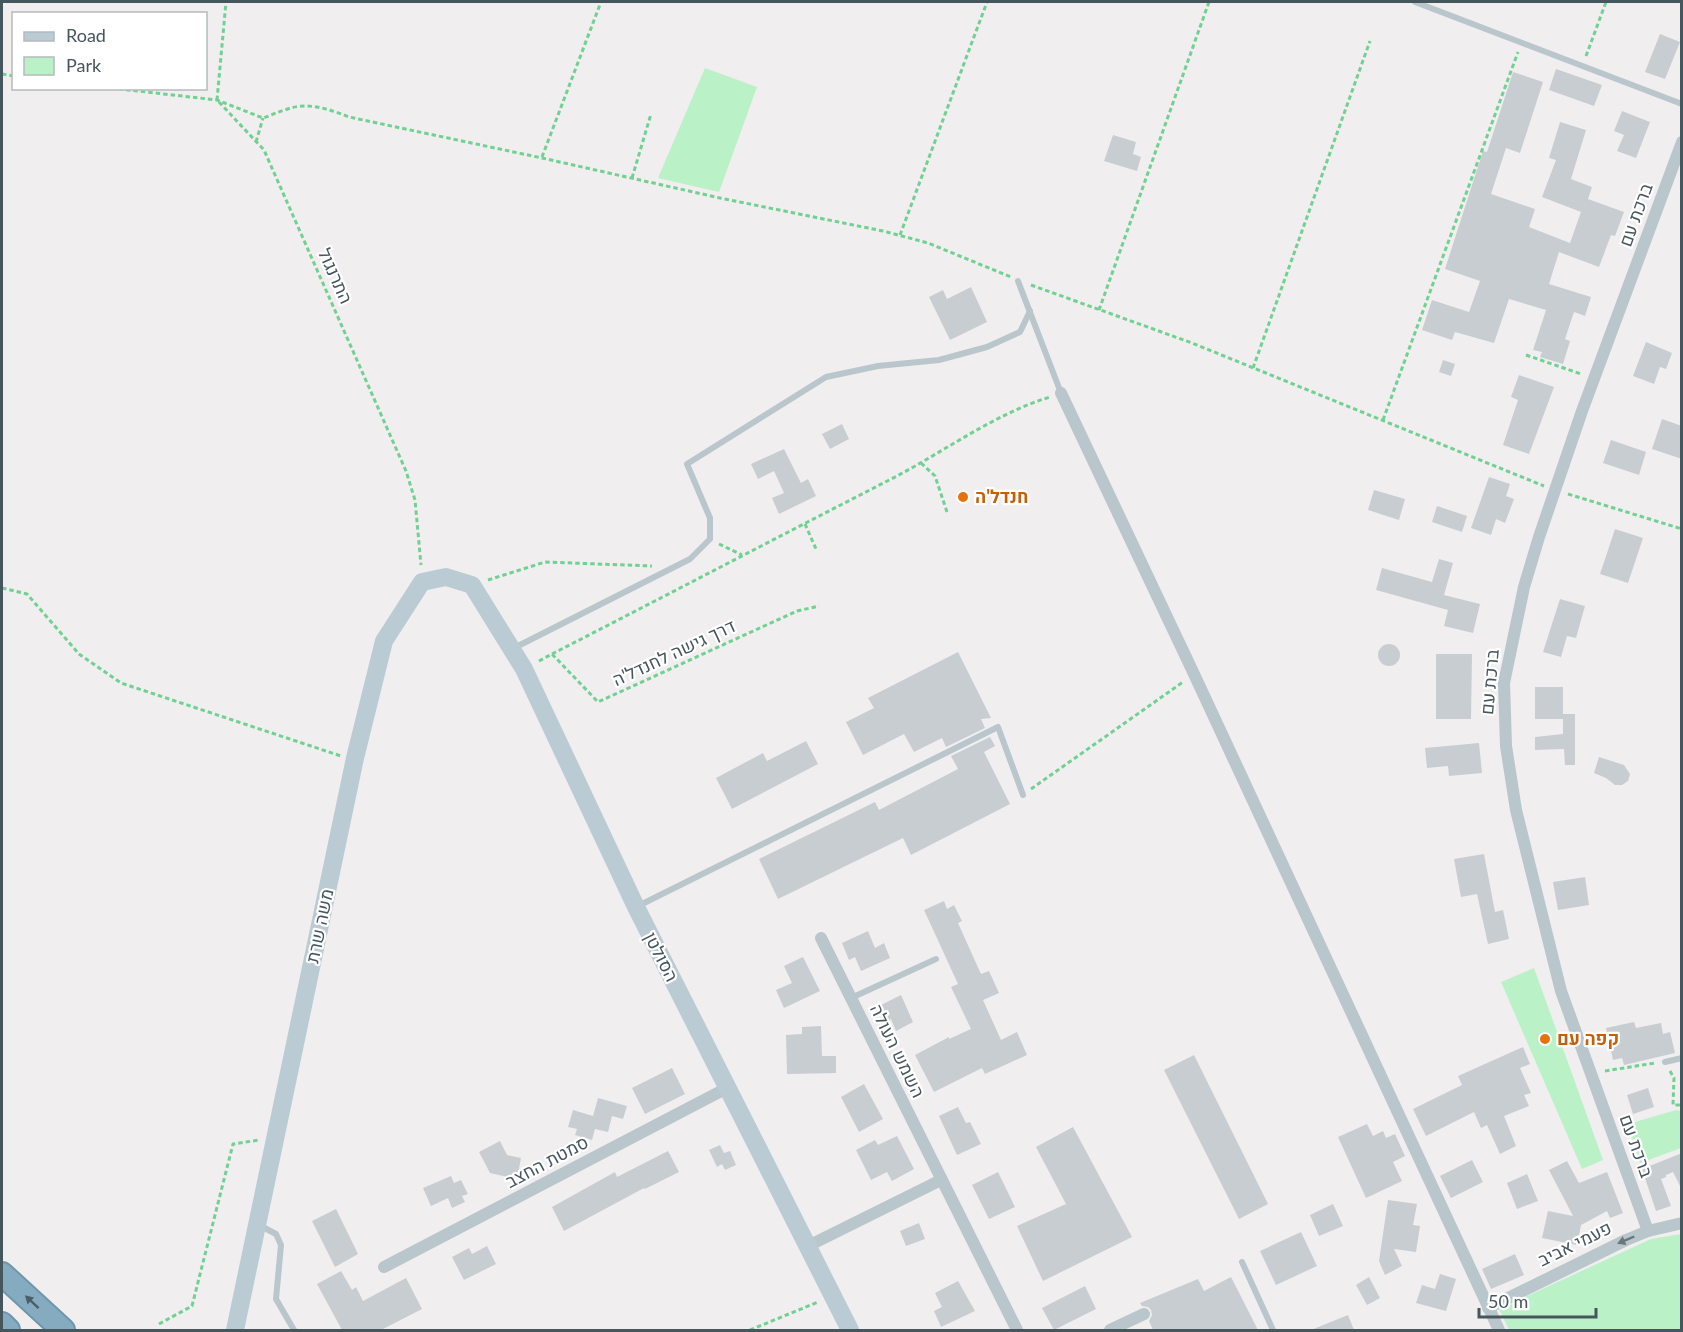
<svg xmlns="http://www.w3.org/2000/svg" width="1683" height="1332" viewBox="0 0 1683 1332" font-family="Lato,Heebo,sans-serif">
<style>
.green{fill:#bbf1c7}
.building{fill:#c8cdd2}
.lines{fill:none;stroke-linecap:round;stroke-linejoin:round}
.highway-casing{stroke:#6f96ac;stroke-width:26}
.path{stroke:#71d192;stroke-width:3;stroke-dasharray:4.5 3;stroke-linecap:butt}
.lane{stroke:#b9c6cc;stroke-width:6}
.street{stroke:#b9c6cc;stroke-width:12}
.secondary{stroke:#bbcbd4;stroke-width:18}
.highway{stroke:#84abc0;stroke-width:22}
.oneway{fill:#68787e}
.oneway2{fill:#4c5e67}
.food-dot{fill:#e8710a;stroke:#fff;stroke-width:2}
.labels{text-anchor:middle;stroke-width:4.5;stroke-linejoin:round;paint-order:stroke}
.street-label{font-size:18px;fill:#46565d;stroke:#fff}
.food-label{font-size:18px;font-weight:bold;fill:#c56008;stroke:#fff;text-anchor:start}
</style>
<rect width="100%" height="100%" fill="#f1eeef"/>
<g class="green">
<polygon points="705,68 757,87 719,192 658,178"/>
<polygon points="1534,968 1603,1160 1582,1169 1501,982"/>
<polygon points="1676,1110 1681,1111 1681,1148 1640,1163 1628,1124"/>
<polygon points="1681,1234 1681,1330 1509,1330 1499,1309 1651,1239"/>
</g>
<g class="building">
<polygon points="1660,34 1680,42 1665,79 1645,72"/>
<polygon points="1556,69 1602,85 1594,106 1549,90"/>
<polygon points="1513,72 1543,82 1520,153 1506,148 1491,194 1535,209 1529,227 1570,243 1581,212 1542,197 1556,160 1549,158 1560,122 1586,130 1571,179 1592,187 1588,199 1624,212 1615,236 1611,235 1599,267 1559,252 1549,284 1591,297 1585,316 1574,312 1565,339 1570,341 1563,364 1540,357 1542,352 1533,350 1546,310 1509,299 1494,343 1455,332 1452,340 1422,330 1432,300 1469,312 1480,281 1445,269 1483,151 1487,152"/>
<polygon points="1622,111 1650,122 1636,158 1617,151 1624,135 1614,131"/>
<polygon points="1113,135 1136,142 1133,154 1141,157 1137,171 1104,161"/>
<polygon points="971,287 987,322 950,340 929,297 943,290 947,299"/>
<polygon points="1646,342 1672,353 1666,369 1660,367 1654,384 1633,376"/>
<polygon points="1443,360 1455,364 1451,376 1439,372"/>
<polygon points="1519,375 1554,387 1529,454 1503,445 1518,400 1511,397"/>
<polygon points="1662,419 1682,426 1682,459 1652,449"/>
<polygon points="842,424 849,439 830,449 822,434"/>
<polygon points="1611,440 1646,452 1639,475 1603,463"/>
<polygon points="784,449 801,483 808,479 816,496 779,514 772,498 784,493 774,471 758,479 751,464"/>
<polygon points="1489,477 1510,484 1506,496 1514,499 1505,523 1496,519 1491,535 1471,528"/>
<polygon points="1374,490 1405,499 1399,520 1368,510"/>
<polygon points="1437,506 1467,516 1462,532 1432,522"/>
<polygon points="1615,529 1643,538 1628,583 1600,574"/>
<polygon points="1439,559 1453,563 1444,595 1480,604 1473,633 1444,626 1448,610 1376,590 1382,568 1432,582"/>
<polygon points="1560,599 1585,606 1576,638 1567,636 1561,657 1543,652"/>
<circle cx="1389" cy="655" r="11"/>
<polygon points="958,652 991,718 981,719 985,728 946,747 942,738 914,752 904,734 863,755 846,722 874,708 868,698"/>
<polygon points="1436,654 1472,654 1471,719 1436,719"/>
<polygon points="1535,687 1563,687 1563,714 1575,714 1575,765 1565,765 1564,749 1535,750 1535,737 1563,734 1563,719 1535,719"/>
<polygon points="990,737 995,746 984,752 1010,804 911,855 903,838 778,899 759,859 875,802 879,810 958,769 951,756"/>
<polygon points="806,741 818,764 732,809 716,778 763,753 767,761"/>
<polygon points="1479,743 1482,773 1449,776 1448,766 1427,768 1425,748"/>
<polygon points="1599,757 1624,765 1630,774 1628,781 1622,785 1615,785 1606,778 1594,773"/>
<polygon points="1484,854 1495,912 1503,910 1509,939 1488,944 1477,894 1461,897 1454,859"/>
<polygon points="1585,877 1589,905 1558,910 1553,882"/>
<polygon points="944,901 947,909 954,905 962,921 958,923 981,974 989,971 999,993 983,1000 1001,1040 1017,1032 1027,1055 985,1074 982,1068 934,1092 915,1055 949,1037 949,1039 971,1029 951,987 958,984 924,910"/>
<polygon points="868,931 875,948 884,943 890,958 861,971 855,957 849,960 842,943"/>
<polygon points="803,957 820,991 784,1008 776,990 792,983 784,966"/>
<polygon points="901,995 913,1022 896,1031 891,1019 884,1023 877,1007"/>
<polygon points="1634,1022 1636,1028 1661,1023 1663,1034 1670,1032 1675,1053 1624,1065 1622,1058 1613,1060 1606,1028"/>
<polygon points="821,1026 822,1056 836,1056 836,1073 787,1074 786,1035 802,1034 802,1027"/>
<polygon points="1523,1047 1530,1064 1520,1068 1531,1093 1524,1095 1529,1106 1504,1116 1516,1146 1500,1154 1487,1125 1481,1128 1474,1112 1426,1136 1413,1109 1462,1085 1458,1076"/>
<polygon points="1194,1055 1268,1204 1239,1219 1164,1070"/>
<polygon points="672,1068 685,1094 645,1114 632,1088"/>
<polygon points="864,1084 883,1119 859,1132 841,1097"/>
<polygon points="1648,1088 1654,1107 1633,1114 1627,1095"/>
<polygon points="598,1098 627,1106 623,1119 612,1116 608,1132 595,1129 592,1140 575,1135 577,1129 568,1127 573,1110 593,1116"/>
<polygon points="958,1107 966,1123 970,1122 981,1144 957,1155 939,1116"/>
<polygon points="1367,1124 1373,1136 1383,1131 1386,1138 1395,1134 1405,1156 1393,1162 1402,1181 1366,1198 1338,1137"/>
<polygon points="1073,1127 1132,1237 1043,1281 1017,1226 1066,1204 1036,1147"/>
<polygon points="897,1136 914,1169 892,1181 887,1172 871,1180 856,1150 875,1140 878,1145"/>
<polygon points="500,1141 507,1155 521,1158 517,1179 490,1173 479,1152"/>
<polygon points="720,1145 724,1153 730,1151 736,1165 725,1170 722,1164 717,1167 709,1150"/>
<polygon points="668,1151 679,1172 645,1189 644,1188 564,1231 552,1207 615,1172 617,1177"/>
<polygon points="1682,1153 1682,1190 1673,1172 1666,1175 1666,1177 1661,1179 1671,1206 1656,1211 1642,1169"/>
<polygon points="1472,1160 1483,1182 1451,1198 1440,1176"/>
<polygon points="1567,1161 1579,1183 1607,1172 1623,1213 1610,1218 1607,1211 1581,1225 1577,1245 1542,1238 1548,1211 1573,1216 1549,1170"/>
<polygon points="998,1172 1015,1207 989,1219 972,1185"/>
<polygon points="1527,1174 1538,1201 1517,1209 1507,1183"/>
<polygon points="451,1176 454,1183 461,1180 468,1194 462,1196 465,1202 452,1208 448,1198 431,1206 423,1188"/>
<polygon points="1388,1200 1417,1204 1413,1225 1420,1226 1416,1252 1394,1249 1402,1266 1385,1275 1379,1261"/>
<polygon points="1333,1204 1343,1226 1319,1236 1310,1215"/>
<polygon points="336,1209 358,1254 335,1267 312,1221"/>
<polygon points="919,1223 925,1239 906,1246 900,1231"/>
<polygon points="1301,1232 1317,1266 1276,1285 1260,1251"/>
<polygon points="487,1246 496,1264 464,1280 452,1257 469,1248 472,1254"/>
<polygon points="1515,1254 1524,1275 1491,1289 1482,1269"/>
<polygon points="341,1271 352,1290 356,1287 363,1301 406,1278 422,1309 381,1330 342,1330 317,1284"/>
<polygon points="1440,1274 1456,1279 1446,1311 1416,1303 1422,1285 1435,1289"/>
<polygon points="1231,1277 1258,1330 1153,1330 1149,1321 1152,1315 1151,1310 1148,1307 1142,1306 1140,1303 1198,1279 1204,1291"/>
<polygon points="1369,1277 1380,1298 1367,1305 1356,1285"/>
<polygon points="958,1281 975,1311 941,1327 934,1311 942,1307 935,1293"/>
<polygon points="1085,1286 1096,1309 1054,1330 1042,1308"/>
<polygon points="1348,1315 1354,1330 1311,1330"/>
</g>
<g class="lines">
<defs>
<g id="highway">
<polyline points="2,1274 63,1330"/>
<polyline points="2,1324 8,1330"/>
</g>
</defs>
<use href="#highway" class="highway-casing"/>
<g class="path">
<polyline points="1586,56 1606,2"/>
<polyline points="2,74 14,76"/>
<path d="M111,88L217,100L263,118C270,116 277,112 285,110C306,101 329,109 349,117L542,158L720,198L883,231L928,243L1011,277"/>
<polyline points="217,100 226,2"/>
<polyline points="219,102 264,150 406,471 415,500 421,565"/>
<polyline points="256,142 263,118"/>
<polyline points="542,157 601,2"/>
<polyline points="632,178 651,114"/>
<polyline points="900,235 987,2"/>
<polyline points="1031,285 1192,343 1544,486"/>
<polyline points="1099,310 1209,2"/>
<polyline points="1526,355 1581,374"/>
<polyline points="1253,368 1370,41"/>
<polyline points="1383,420 1518,52"/>
<polyline points="921,463 935,476 947,512"/>
<polyline points="1568,494 1682,529"/>
<polyline points="805,524 816,549"/>
<polyline points="719,544 742,555"/>
<polyline points="488,580 545,562 652,566"/>
<polyline points="2,588 27,594 79,654 121,683 341,756"/>
<path d="M552,654C667,595 782,535 897,476C946,450 997,413 1050,397"/>
<polyline points="539,661 552,654 598,702 797,611 819,606"/>
<polyline points="1031,789 1183,682"/>
<polyline points="1605,1071 1655,1063"/>
<polyline points="1670,1071 1674,1078 1673,1105 1682,1105"/>
<polyline points="159,1324 192,1306 233,1144 259,1140"/>
<polyline points="750,1330 818,1302"/>
</g>
<g class="lane">
<polyline points="1415,2 1682,104"/>
<polyline points="1018,281 1061,393"/>
<polyline points="514,648 690,559 710,539 710,518 687,464 826,377 878,366 939,360 987,347 1020,332 1030,311"/>
<polyline points="638,906 998,727 1023,795"/>
<polyline points="851,998 936,959"/>
<polyline points="1665,1062 1682,1058"/>
<polyline points="259,1225 276,1234 281,1245 276,1299 294,1330"/>
<polyline points="1242,1262 1273,1330"/>
</g>
<g class="street">
<polyline points="1061,393 1194,674 1499,1330"/>
<polyline points="821,938 1017,1330"/>
<polyline points="1648,1231 1561,991 1516,810 1506,746 1504,683 1524,587 1539,537 1582,411 1682,142"/>
<polyline points="808,1246 941,1180"/>
<polyline points="384,1267 727,1088"/>
<polyline points="1488,1308 1626,1240 1648,1231 1682,1223"/>
<polyline points="1110,1330 1144,1314"/>
</g>
<polyline class="secondary" points="235,1330 355,758 384,641 422,582 446,577 472,585 524,669 636,907 850,1330"/>
<use href="#highway" class="highway"/>
</g>
<defs><path id="oneway-solid" d="M-6-.8H1V-3.2L6.5 0L1 3.2V.8H-6Z" transform="scale(1.5)"/></defs>
<use class="oneway" href="#oneway-solid" transform="translate(1626 1240) rotate(157)"/>
<use class="oneway2" href="#oneway-solid" transform="translate(32 1302) rotate(-137)"/>
<g class="food-dot">
<circle cx="963" cy="497" r="6"/>
<circle cx="1545" cy="1039" r="6"/>
</g>
<g class="labels">
<g class="street-label">
<text transform="translate(1636 215) rotate(-70)" y="6">ברכת עם</text>
<text transform="translate(335 276) rotate(66)" y="6">התרנגול</text>
<text transform="translate(674 653) rotate(-25)" y="6">דרך גישה לחנדל'ה</text>
<text transform="translate(1490 682) rotate(-85)" y="6">ברכת עם</text>
<text transform="translate(320 926) rotate(-78)" y="6">משה שרת</text>
<text transform="translate(661 957) rotate(63)" y="6">הסולטן</text>
<text transform="translate(897 1051) rotate(64)" y="6">השמש העולה</text>
<text transform="translate(1636 1146) rotate(70)" y="6">ברכת עם</text>
<text transform="translate(547 1162) rotate(-28)" y="6">סמטת החצב</text>
<text transform="translate(1575 1244) rotate(-26)" y="6">פעמי אביב</text>
</g>
<g class="food-label">
<text x="975" y="503">חנדל'ה</text>
<text x="1557" y="1045">קפה עם</text>
</g>
</g>
<rect width="1683" height="1332" fill="none" stroke="#46565d" stroke-width="6"/>
<rect x="12" y="12" width="195" height="78" fill="#ffffff" stroke="#b5bbbe" stroke-width="1.5"/>
<rect x="24" y="32" width="30" height="9" fill="#bbcbd4" stroke="#b5bbbe" stroke-width="1.5"/>
<text x="66" y="42" font-size="18" fill="#46565d">Road</text>
<rect x="24" y="57" width="30" height="18" fill="#bbf1c7" stroke="#b5bbbe" stroke-width="1.5"/>
<text x="66" y="72" font-size="18" fill="#46565d">Park</text>
<path d="M1479 1308v9h117v-9" fill="none" stroke="#46565d" stroke-width="3"/>
<text x="1488" y="1308" font-size="18" fill="#46565d" stroke="#ffffff" stroke-width="4.5" paint-order="stroke">50 m</text>
</svg>
